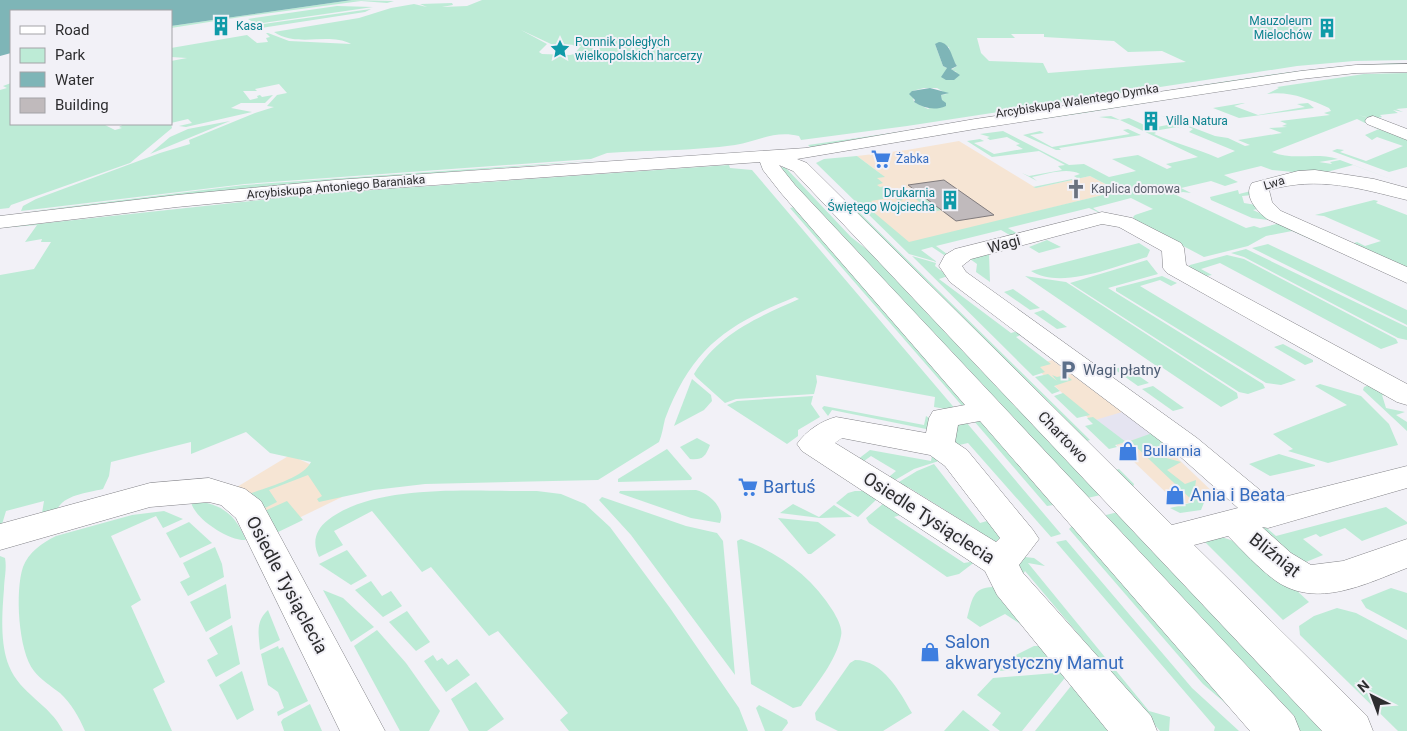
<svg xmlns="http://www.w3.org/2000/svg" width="1407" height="731" viewBox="0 0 1407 731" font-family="Roboto,sans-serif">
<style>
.commercial{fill:#f6e5d4}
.built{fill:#e5e4f1}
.green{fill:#bdebd6;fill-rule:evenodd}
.water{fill:#7eb5b7}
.building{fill:#c0babc;stroke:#807b7d}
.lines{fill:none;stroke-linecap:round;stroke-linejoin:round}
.minor-casing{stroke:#838388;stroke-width:1}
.minor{fill:#fff;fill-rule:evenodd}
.labels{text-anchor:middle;stroke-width:4;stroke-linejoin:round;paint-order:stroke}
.far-culture-label{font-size:12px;fill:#0d838f;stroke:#f2f1f7;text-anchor:start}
.far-street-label{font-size:12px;fill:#2d2d2f;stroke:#f2f1f7}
.far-shop-label{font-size:12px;fill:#366cbe;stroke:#f2f1f7;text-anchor:start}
.far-worship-label{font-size:12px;fill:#5b616d;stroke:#f2f1f7;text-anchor:start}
.street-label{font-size:15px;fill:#2d2d2f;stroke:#f2f1f7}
.service-label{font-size:15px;fill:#4e5e75;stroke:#f2f1f7;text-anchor:start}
.shop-label{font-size:15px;fill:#366cbe;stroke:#f2f1f7;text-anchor:start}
.near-shop-label{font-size:18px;fill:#366cbe;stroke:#f2f1f7;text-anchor:start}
.near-street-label{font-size:18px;fill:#2d2d2f;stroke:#f2f1f7}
</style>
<rect width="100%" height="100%" fill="#f2f1f7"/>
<g class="commercial">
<polygon points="959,141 1036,188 1090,176 1119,191 905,244 870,211 874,210 868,206 857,177 881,174 857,156 907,150"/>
<polygon points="1052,360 1152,434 1217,496 1179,505 1034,366"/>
<polygon points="290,455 329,473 342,497 272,531 232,490"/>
</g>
<polygon class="built" points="1122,412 1152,434 1116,445 1092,421"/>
<g class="green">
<polygon points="352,0 394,1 387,3 361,1 241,17 171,28 171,26"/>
<path d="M482,0H1407V60L1354,61L1297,66L907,126L801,140L799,136C775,130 758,141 735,145C693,151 649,150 607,153L591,159L245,184L21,211L23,206L36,199L160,153L190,144L189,140L255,113L274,107L267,106L277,95L287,93L279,84L255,89L257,91H243L250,100L258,98L257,96L260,95L262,97L273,95L265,103H241L231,108L252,112L186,127L179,126L192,123L188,119L171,123V61L187,58L171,57V48L247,35L257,43L268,42L266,38L270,37L266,33H268L289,41L351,44C328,32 298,48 274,32L359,18L391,8L414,4L427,7L420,4L452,3L453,5L442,7L467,6ZM521,30L551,44L581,46L574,54L570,55L542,54L539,52L547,44ZM1011,34H1044V37L1114,41L1128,52L1162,51L1186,62L1048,73L1043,63L989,61L981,53L977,38H1015ZM935,44L949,47L951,57L957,66L951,70L957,72L945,74L947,68L943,66ZM924,88H937L947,94L941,95L942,100L928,109L914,102L912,91Z"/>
<polygon points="337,6 373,7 256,24 248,19"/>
<polygon points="371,9 365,12 261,28 256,25"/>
<path d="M1407,63L813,150L808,145C931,128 1054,107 1178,89C1254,77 1330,64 1407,63Z"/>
<path d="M1407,73V108L1396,109L1403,112L1393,110L1398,113L1380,115L1382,117L1374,119L1358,115L1372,119L1365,123L1357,119L1272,152C1293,161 1315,152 1338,159L1319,162L1332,164L1330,162L1340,160L1407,185L1353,165L1327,172L1304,173L1272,170L1261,166L1224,175L1238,182L1225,186L1211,181L1181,188L1191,193L1183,192L1174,194L1246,228L1254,226L1260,228L1281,223L1329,245L1326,246L1292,231L1266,236L1248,246L1204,257L1136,221L1133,217L1135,215L1153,209L1131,198L1093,208L1102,214L1089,208L1008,228L1020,235L1013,237L1001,230L936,246L947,254L944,255L932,247L921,250L937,262L909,254L865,211L871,210L909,242L1119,191L1090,176L1036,188L1033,187L1077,178L1074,176L1080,174C1067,167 1047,174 1032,177L1037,181L1022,173L1029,176L1062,170L1058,166L1065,165L1039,151L992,157L967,141L980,139L984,141L974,143L994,154L1023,149L1016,145L1020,144L1007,137L990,140L987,138L990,137L980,134L1003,131L1069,165L1084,164L1109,177L1136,171L1112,159L1138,155L1167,169L1172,167L1166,164L1198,157L1120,120L1099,117L1111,116L1120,120L1129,118L1151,128L1173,124L1181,129L1177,127L1154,131L1156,133L1154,134C1176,144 1196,148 1218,158L1235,151L1189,132L1193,129L1160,115L1215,136L1228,138L1245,146L1250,145L1238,140L1282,133L1269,128L1287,127L1282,126L1287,124L1280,121L1330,115L1324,113L1331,111L1329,108C1308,99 1290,91 1267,94L1279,88L1277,87L1364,74Z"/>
<polygon points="11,83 11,124 115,124 105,125 115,130 122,128 119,127 124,124 171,124 172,128 130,163 11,205 9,208 0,209 0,90 7,88 3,86"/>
<polygon points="1268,83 1084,113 932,134"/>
<polygon points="1243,103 1245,103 1234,106 1258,115 1305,107 1297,104 1308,103 1314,108 1239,118 1213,108"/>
<polygon points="230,121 150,154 170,137 188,129"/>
<polygon points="1371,127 1407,138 1407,167 1389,172 1332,151 1337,149 1344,150 1340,152 1366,161 1403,146 1377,137 1372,140 1365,135 1379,129"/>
<polygon points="1128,129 1141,135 1059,148 1061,150 1056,150 1023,135 1040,131 1044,133 1030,135 1052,147 1130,134 1123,130"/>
<polygon points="857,156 885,177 877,178 883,183 877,185 880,187 887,186 903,200 899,201 894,197 871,201 875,205 860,206 816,163 824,159"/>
<polygon points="601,160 264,187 25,212 244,185"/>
<path d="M729,165L730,168L752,170L957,411L934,407L935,397L816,375L817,382L814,394L736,399L725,403L696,377L694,374C718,334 758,317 799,299L795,297C726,325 692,348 665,419C663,427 662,435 659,442L598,480L425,484L374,490L319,502L317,499L322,496L308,475L269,490L277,502L259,511L243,496C261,489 303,479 311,462L270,453L246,432L191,454V442L111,462L109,476L103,489C87,493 60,495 56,513L41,519L44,501L6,511L0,531V275L34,269L51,242H41L42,239L25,242L37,225L0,228L316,194Z"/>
<polygon points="785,167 851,237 879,259 1105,494 1083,499 777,168"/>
<polygon points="914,189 942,210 932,212 906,191"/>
<polygon points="1238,190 1239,194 1251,191 1253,195 1242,196 1244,203 1256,205 1257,209 1253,210 1268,217 1268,220 1252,218 1211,200 1210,197"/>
<polygon points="1374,200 1378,201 1376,203 1407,215 1407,271 1349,245 1357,242 1365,246 1381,241 1324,216 1315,215"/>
<polygon points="794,207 967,401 964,408 790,208"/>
<polygon points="859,212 1090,440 1083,442 1112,471 1119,469 1134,484 1133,487 1127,489 854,215"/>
<polygon points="1047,240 1061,247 1039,253 1029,247"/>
<path d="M1139,243L1150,250L1147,257C1116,266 1061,290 1031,271Z"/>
<polygon points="1268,244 1407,310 1407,325 1252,248"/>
<polygon points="1246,249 1407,327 1407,340 1398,338 1244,257 1231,253"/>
<polygon points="989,254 990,282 976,272 977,264 970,259"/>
<polygon points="1227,255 1244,259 1396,339 1398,343 1381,349 1220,263 1201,269 1212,275 1206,276 1188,267 1190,265"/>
<polygon points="912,256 936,263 935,266 948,276 939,279 1011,333 1022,330 1026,333 1016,337 1051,364 1040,367 1045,372 1033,376"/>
<polygon points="1147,260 1158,274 1108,288 1263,384 1265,388 1248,394 1239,392 1070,283"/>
<polygon points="1025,276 1066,282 1237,393 1238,398 1221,407 1160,366 1158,367"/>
<polygon points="1162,276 1177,283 1171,286 1160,280 1140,286 1296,380 1281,385 1266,383 1116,291 1116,288"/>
<polygon points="1013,289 1040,308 1030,310 1004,292"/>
<polygon points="1043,310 1067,327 1057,329 1034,313"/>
<polygon points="1283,344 1313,360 1313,362 1305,365 1274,347"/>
<polygon points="1122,367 1133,375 1136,374 1149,383 1138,386 1114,369"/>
<polygon points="1048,374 1057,381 1052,375 1057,377 1066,375 1072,380 1054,386 1060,391 1052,394 1035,377"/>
<polygon points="692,379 711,395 712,401 704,410 674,426"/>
<polygon points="1374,383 1400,399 1382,395 1386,408 1405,412 1396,415 1407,422 1407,431 1363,390 1364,387"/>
<polygon points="1320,384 1361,396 1389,424 1398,445 1328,463 1288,451 1293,449 1273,434 1347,405 1315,386"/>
<polygon points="1153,386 1184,408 1173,411 1142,389"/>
<polygon points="1063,393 1090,415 1077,418 1054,396"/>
<polygon points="813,396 811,404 820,417 798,430 798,436 787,444 727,405 737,401"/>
<polygon points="824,406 924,425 926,416 929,418 931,430 832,410 828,416 822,408"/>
<polygon points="1093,417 1126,442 1115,445 1117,447 1109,449 1085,426 1093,424 1087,418"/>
<polygon points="974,421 980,421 1060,504 1047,506"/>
<polygon points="966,422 1061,534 1051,537 968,443 955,446 952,427"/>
<polygon points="1158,431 1182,451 1161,445 1159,456 1181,462 1167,470 1185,484 1196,480 1194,495 1205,500 1201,510 1180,513 1170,508 1194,502 1130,441"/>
<path d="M697,438L710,445C705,457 703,460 690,459L680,447Z"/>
<polygon points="667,449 692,478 691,480 618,482 618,479"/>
<polygon points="870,450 931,461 933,451 945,459 914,469 890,483 883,482 896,471 871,456 857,466 853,463"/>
<polygon points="1279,454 1315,465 1315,466 1270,476 1249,464"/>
<polygon points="934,464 980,523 994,519 1003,538 994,544 980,543 977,530 908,487 907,493 894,485 917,471"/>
<path d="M696,490C709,493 726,509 720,523L691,518L619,493L620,491Z"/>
<path d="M537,491L561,494L585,504L610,527L670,608L739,708L748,731H569L560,720L568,713L498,631L489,636L431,567L422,572L372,511L334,531L343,545L319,557C312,543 315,530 328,520C377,482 477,492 537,491Z"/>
<polygon points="855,491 863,491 877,499 858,517 836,503 848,493"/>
<polygon points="602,497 686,526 717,533 723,541 735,675 631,535 599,500"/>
<path d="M191,500C221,504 234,512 246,540C230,542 191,517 191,500Z"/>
<polygon points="287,501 303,520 272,535 260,513"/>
<polygon points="884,503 904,514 894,517 964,563 976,561 959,574 947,577 869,523 866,518"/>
<polygon points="793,504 819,517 834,505 852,517 820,518 780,513"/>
<polygon points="1386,507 1407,522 1407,524 1362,541 1345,528 1320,537 1316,534 1303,539 1323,555 1306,562 1322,574 1315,575 1258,526 1262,524 1276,536"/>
<path d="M164,511L183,519L163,528L156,516L111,536L141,600L131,606L165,682L153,689L172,731H85C79,717 71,703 60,693C51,686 41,680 34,671C18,651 15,590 23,567C28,553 43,542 56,536L132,515Z"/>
<polygon points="1122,511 1334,731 1296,731 1098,517"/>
<polygon points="778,518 818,522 836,535 811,554 808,554"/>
<polygon points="189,522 212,543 180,558 166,533"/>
<polygon points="1076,522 1238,714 1203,684 1069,529"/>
<path d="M1220,537C1255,544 1283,579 1309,602L1283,620L1203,540Z"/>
<path d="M741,539C778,552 812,577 833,611C837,618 843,628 841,636C836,662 816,684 801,706L793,708L751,684L737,541Z"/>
<polygon points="1066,540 1192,688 1239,731 1214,731 1215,727 1056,542"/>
<polygon points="215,547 222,564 224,577 188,596 180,582 190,577 183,563"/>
<polygon points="347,550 367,576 351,585 319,564"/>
<path d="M0,556L5,558C7,569 4,579 4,589C2,613 0,644 9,666C20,694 50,704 63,731H0Z"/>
<polygon points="1025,557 1034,558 1045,566 1028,563 1149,711 1170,717 1169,731 1160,731 1025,571 1022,576 1018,568 1019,559"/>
<polygon points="371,581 382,596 391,591 402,606 383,617 355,590"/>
<polygon points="226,584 231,618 206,632 190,602"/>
<path d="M993,587L1025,627L1005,614L980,627L967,618C972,601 972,587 993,587Z"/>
<polygon points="1391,588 1407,593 1407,630 1366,608 1361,600"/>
<polygon points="323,590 343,598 374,627 351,642"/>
<polygon points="1337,608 1356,613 1407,640 1407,731 1398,731 1300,635 1299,626 1314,616"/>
<path d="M268,610L280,640L260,650C259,634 255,622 268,610Z"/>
<polygon points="407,611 430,642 416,651 389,622"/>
<polygon points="232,625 240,664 216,677 207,660 218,654 209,638"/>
<polygon points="377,630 406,663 440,711 429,731 400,731 354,646"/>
<polygon points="278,646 279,649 283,647 308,701 278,716 277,712 284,708 278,692 268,685 261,654"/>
<polygon points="1034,646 1040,646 1065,667 998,671 1012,657"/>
<polygon points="433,655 437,661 442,658 448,665 457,659 470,675 446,692 424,661"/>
<path d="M855,660C883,660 900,692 912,713L883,731H838L816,720L815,713L850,663Z"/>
<polygon points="242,671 254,710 237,720 219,685"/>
<polygon points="1067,672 1068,674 1022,731 1000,731 992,725 1001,713 977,695 993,678"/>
<polygon points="1075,681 1121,731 1035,731"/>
<polygon points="476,682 504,719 487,731 469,731 451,699"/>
<polygon points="310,704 322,731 284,731 281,722 283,719"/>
<polygon points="759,705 787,720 788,723 782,731 765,731 756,708"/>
<polygon points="963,710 990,731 944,731"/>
</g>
<g class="water">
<polygon points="0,0 352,0 171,26 171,11 11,11 11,53 0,56"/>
<path d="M939,42C951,43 951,57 957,66L951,69L960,75L954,80H946L941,77L947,68L943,66L935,44Z"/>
<path d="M930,88L949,93L941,95L942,100L946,103V106C934,111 924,108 914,102L915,100L909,94L912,91Z"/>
</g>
<polygon class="building" points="944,180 994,215 956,221 908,185"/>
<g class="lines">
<defs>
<g id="minor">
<path d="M1407,64V72L1356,73L1301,79L975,129L797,159L807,163L1172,525L1238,508L1175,452L950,282L939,266L945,255L955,249L1102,212L1132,218L1181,243L1184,248L1186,265L1407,384V405L1397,402L1167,273L1163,268L1162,251L1119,227L1102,224L971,259L962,266L966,272L1197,438L1272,500L1407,466V488L1268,528L1262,527L1291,553L1311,565L1343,561L1407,539V568C1365,584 1317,609 1276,581C1258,568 1243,551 1228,536L1194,545L1367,716L1373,731H1322L793,171L779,165L795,185L1294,716L1300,731H1250L980,421L958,425L955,442L967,450L1033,530L1039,539L1019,565L1023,573L1151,716L1157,731H1108L997,595L985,571L802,451L797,444C806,431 821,421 836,417L926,433L929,418L933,411L965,405L781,193L763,170L760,162L335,192L177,207L0,228V216L177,195L335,180L806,148L975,119L1301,71L1356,65ZM842,438L930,455L945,466L1000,538L996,542L835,443Z"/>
<polygon points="1373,116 1407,129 1407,140 1367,124 1365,121 1367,118"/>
<path d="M1315,170L1374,179L1407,188V200C1358,188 1319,176 1269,190L1272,202L1281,211L1407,267V283L1267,219C1257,211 1243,196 1252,183L1298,171Z"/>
<polygon points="209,478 245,489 261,501 385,731 340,731 236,518 221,505 209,502 150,507 0,550 0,524 150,483"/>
</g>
</defs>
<use href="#minor" class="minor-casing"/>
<use href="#minor" class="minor"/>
</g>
<defs>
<symbol id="building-bare" viewBox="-9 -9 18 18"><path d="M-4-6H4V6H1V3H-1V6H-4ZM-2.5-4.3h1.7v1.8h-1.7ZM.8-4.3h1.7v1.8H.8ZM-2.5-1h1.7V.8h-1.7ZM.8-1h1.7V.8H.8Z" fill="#0f9aa8" stroke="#f2f1f7" stroke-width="2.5" paint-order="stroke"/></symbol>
<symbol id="sight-bare" viewBox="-9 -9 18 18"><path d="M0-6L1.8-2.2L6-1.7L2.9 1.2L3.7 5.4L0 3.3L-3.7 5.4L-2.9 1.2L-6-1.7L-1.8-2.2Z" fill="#0f9aa8" stroke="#f2f1f7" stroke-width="2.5" paint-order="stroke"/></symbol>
<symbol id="supermarket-bare" viewBox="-9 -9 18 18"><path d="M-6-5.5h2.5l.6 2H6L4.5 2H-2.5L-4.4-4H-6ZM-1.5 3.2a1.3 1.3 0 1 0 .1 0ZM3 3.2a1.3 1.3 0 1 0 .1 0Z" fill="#3f7fe0" stroke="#f2f1f7" stroke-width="2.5" paint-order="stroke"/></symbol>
<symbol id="church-bare" viewBox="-9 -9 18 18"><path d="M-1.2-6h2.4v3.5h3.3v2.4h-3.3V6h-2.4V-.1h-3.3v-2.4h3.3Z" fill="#6b7280" stroke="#f2f1f7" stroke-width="2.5" paint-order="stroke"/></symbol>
<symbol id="parking-bare" viewBox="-9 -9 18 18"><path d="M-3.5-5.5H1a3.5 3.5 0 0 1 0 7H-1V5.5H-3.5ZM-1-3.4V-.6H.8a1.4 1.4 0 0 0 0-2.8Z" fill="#5c6f8a" stroke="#f2f1f7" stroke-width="2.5" paint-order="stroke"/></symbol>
<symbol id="shop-bare" viewBox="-9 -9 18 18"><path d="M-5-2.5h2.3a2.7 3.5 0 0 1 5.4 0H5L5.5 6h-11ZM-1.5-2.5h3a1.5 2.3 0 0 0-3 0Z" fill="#3f7fe0" stroke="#f2f1f7" stroke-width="2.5" paint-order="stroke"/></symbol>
</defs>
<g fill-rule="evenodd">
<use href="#building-bare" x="207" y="12" width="28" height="28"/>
<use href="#building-bare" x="1313" y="14" width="28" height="28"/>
<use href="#sight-bare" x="546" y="35" width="28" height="28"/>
<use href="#building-bare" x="1137" y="107" width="28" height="28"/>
<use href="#supermarket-bare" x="867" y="145" width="28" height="28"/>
<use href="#church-bare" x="1062" y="175" width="28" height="28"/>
<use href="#building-bare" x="936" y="186" width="28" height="28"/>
<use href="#parking-bare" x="1054" y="356" width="28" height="28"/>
<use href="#shop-bare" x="1114" y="437" width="28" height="28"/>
<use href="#supermarket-bare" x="734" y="473" width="28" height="28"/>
<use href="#shop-bare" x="1161" y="481" width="28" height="28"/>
<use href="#shop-bare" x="916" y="638" width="28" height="28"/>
</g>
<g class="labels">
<g class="far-culture-label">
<text x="1312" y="25" text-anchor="end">Mauzoleum<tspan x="1312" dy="14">Mielochów</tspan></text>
<text x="236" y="30">Kasa</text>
<text x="575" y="46">Pomnik poległych<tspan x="575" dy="14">wielkopolskich harcerzy</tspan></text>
<text x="1166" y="125">Villa Natura</text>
<text x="935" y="197" text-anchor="end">Drukarnia<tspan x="935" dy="14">Świętego Wojciecha</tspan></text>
</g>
<g class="far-street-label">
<text transform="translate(1077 101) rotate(-9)" y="4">Arcybiskupa Walentego Dymka</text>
<text transform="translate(1274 183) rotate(-17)" y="4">Lwa</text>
<text transform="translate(336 187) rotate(-5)" y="4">Arcybiskupa Antoniego Baraniaka</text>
</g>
<g class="far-shop-label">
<text x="896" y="163">Żabka</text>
</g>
<g class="far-worship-label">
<text x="1091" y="193">Kaplica domowa</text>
</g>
<g class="street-label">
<text transform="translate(1004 244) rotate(-15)" y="5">Wagi</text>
<text transform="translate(1063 437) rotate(46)" y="5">Chartowo</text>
</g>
<g class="service-label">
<text x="1083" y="375">Wagi płatny</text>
</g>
<g class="shop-label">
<text x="1143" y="456">Bullarnia</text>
</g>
<g class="near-shop-label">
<text x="763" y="493">Bartuś</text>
<text x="1190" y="501">Ania i Beata</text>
<text x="945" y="648">Salon<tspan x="945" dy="21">akwarystyczny Mamut</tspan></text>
</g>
<g class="near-street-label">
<text transform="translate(929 518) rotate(33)" y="6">Osiedle Tysiąclecia</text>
<text transform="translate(1275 555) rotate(38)" y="6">Bliźniąt</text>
<text transform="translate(287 585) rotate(62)" y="6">Osiedle Tysiąclecia</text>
</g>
</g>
<rect x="10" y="10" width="162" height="115" fill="#f2f1f7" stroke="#a3a3a7"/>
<rect x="20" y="26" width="25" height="8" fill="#ffffff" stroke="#a3a3a7"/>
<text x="55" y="35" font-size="15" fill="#2d2d2f">Road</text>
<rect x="20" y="48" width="25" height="15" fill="#bdebd6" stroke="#a3a3a7"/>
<text x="55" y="60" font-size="15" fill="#2d2d2f">Park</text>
<rect x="20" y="72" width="25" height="15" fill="#7eb5b7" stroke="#a3a3a7"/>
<text x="55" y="85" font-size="15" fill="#2d2d2f">Water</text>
<rect x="20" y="98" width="25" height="15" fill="#c0babc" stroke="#a3a3a7"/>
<text x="55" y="110" font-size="15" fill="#2d2d2f">Building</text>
<g transform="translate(1372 696) rotate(318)" stroke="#f2f1f7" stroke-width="4" paint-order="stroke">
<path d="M0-4L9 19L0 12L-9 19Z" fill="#2d2d2f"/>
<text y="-8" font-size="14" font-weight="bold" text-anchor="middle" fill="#2d2d2f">N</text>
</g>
</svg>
